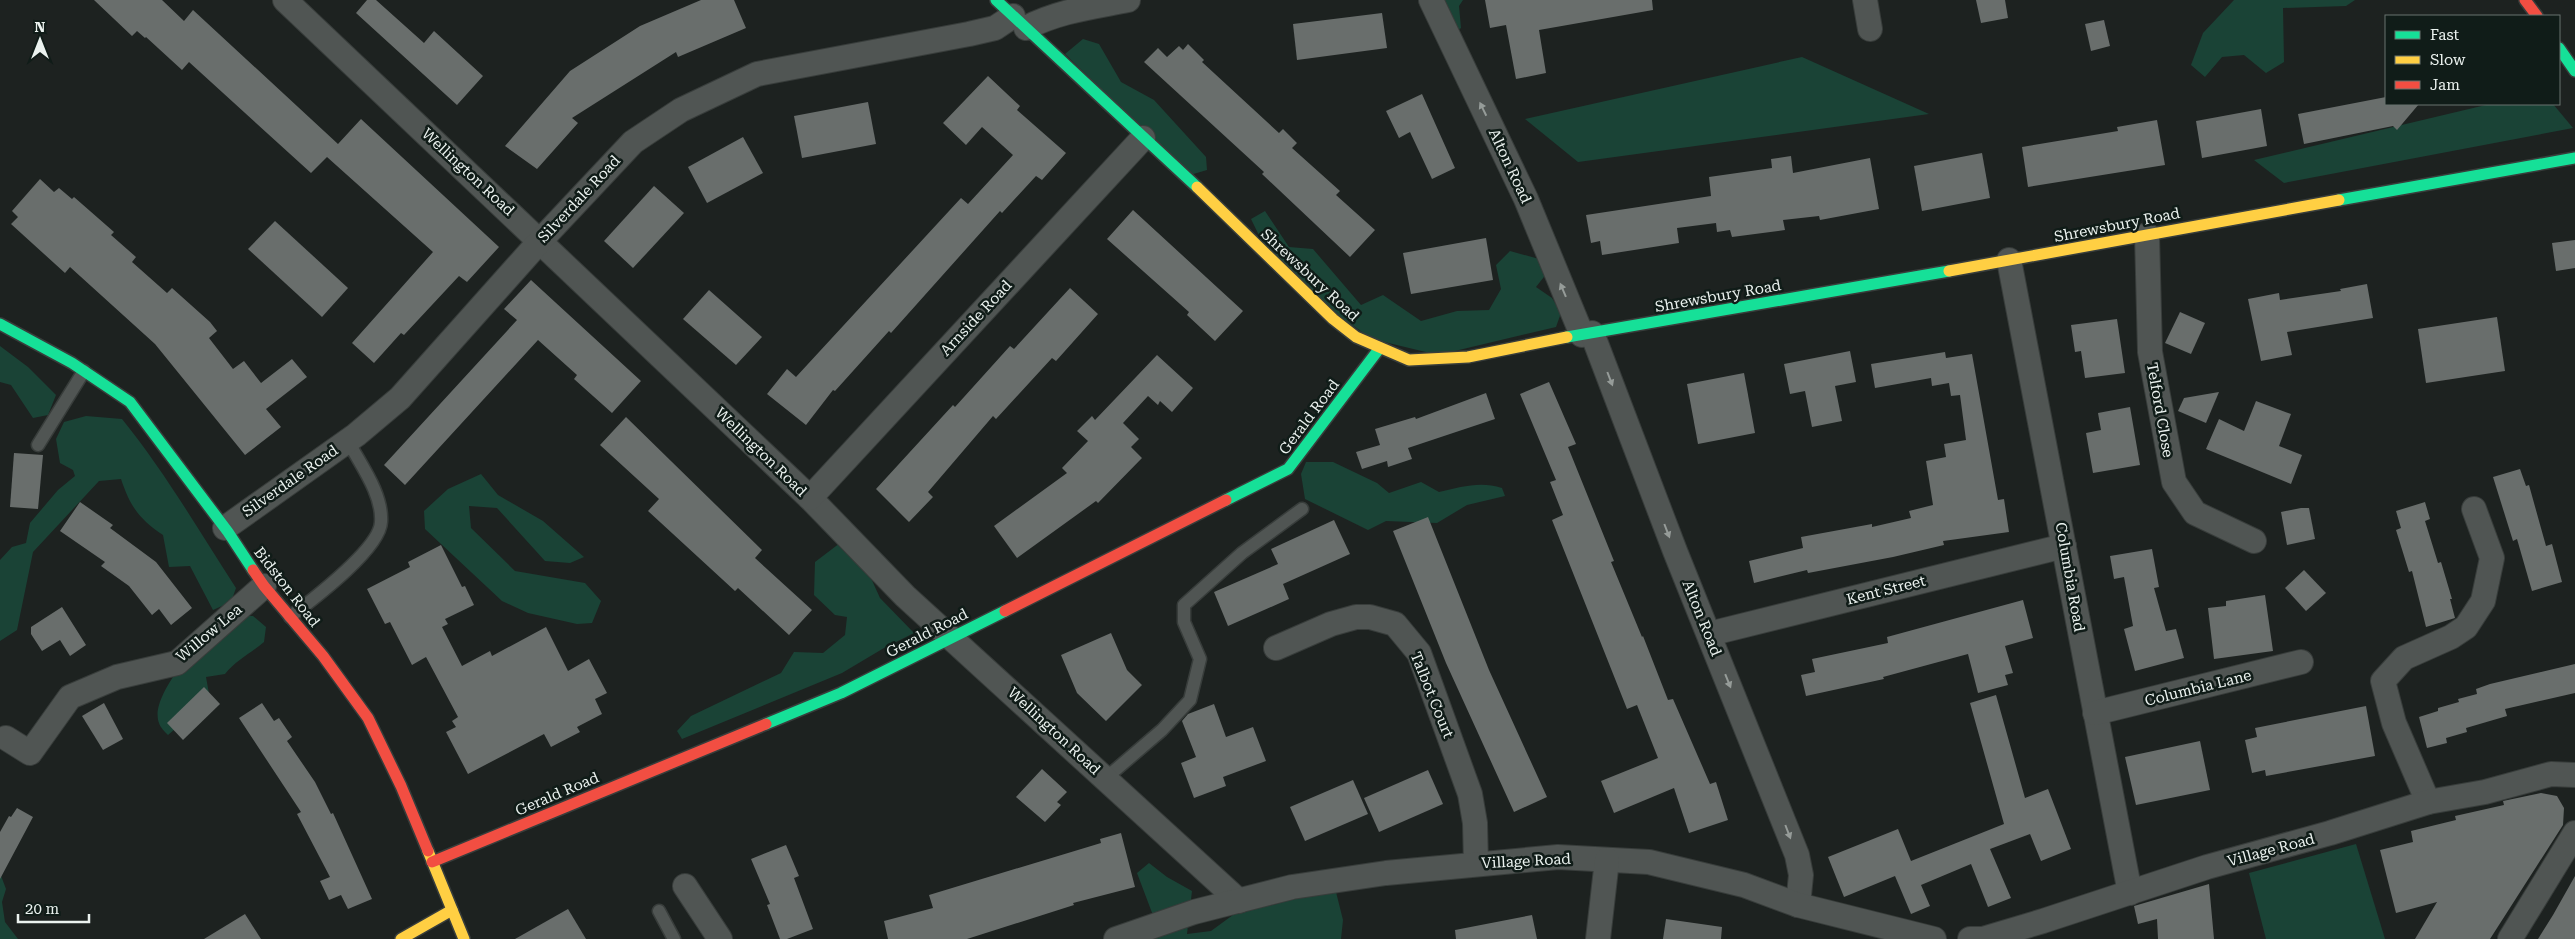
<svg xmlns="http://www.w3.org/2000/svg" width="2575" height="939" viewBox="0 0 2575 939" font-family="'Roboto Serif',serif">
<style>
.green{fill:#1a4336}
.building{fill:#696e6c}
.lines{fill:none;stroke-linecap:round;stroke-linejoin:round}
.lane-casing{stroke:#383d3b;stroke-width:15}
.street-casing{stroke:#383d3b;stroke-width:26}
.fast-casing{stroke:#383d3b;stroke-width:14}
.slow-casing{stroke:#383d3b;stroke-width:14}
.jam-casing{stroke:#383d3b;stroke-width:14}
.lane{stroke:#505553;stroke-width:12}
.street{stroke:#505553;stroke-width:24}
.fast{stroke:#16e098;stroke-width:11}
.slow{stroke:#ffcf43;stroke-width:11}
.jam{stroke:#f24e42;stroke-width:11}
.oneway{fill:#969c99}
.labels{text-anchor:middle;stroke-width:5;stroke-linejoin:round;paint-order:stroke}
.street-label{font-size:15px;fill:#ebf2ef;stroke:#101c18}
</style>
<rect width="100%" height="100%" fill="#1d2220"/>
<g class="green">
<polygon points="1438,0 1463,0 1459,6 1461,28 1454,33"/>
<polygon points="2234,0 2355,0 2346,6 2283,8 2284,62 2266,73 2244,55 2222,57 2205,77 2191,65 2203,33"/>
<polygon points="1083,39 1099,44 1121,82 1154,100 1206,157 1207,170 1190,175 1065,54"/>
<polygon points="1802,57 1929,114 1578,162 1525,119"/>
<polygon points="2490,104 2553,104 2573,128 2284,183 2254,160"/>
<polygon points="1265,211 1289,247 1313,249 1361,305 1383,295 1421,321 1457,311 1489,310 1501,289 1496,265 1510,251 1539,259 1547,273 1536,287 1552,298 1561,313 1556,327 1438,355 1372,339 1277,272 1251,219"/>
<polygon points="0,346 28,367 56,395 48,415 33,418 11,385 0,382"/>
<path d="M86,416L122,419C165,472 199,531 236,588L231,602L213,610L190,566L169,567L163,535C139,519 130,506 121,479L99,481L33,552L17,630L0,641V560L12,547L26,543L30,523L58,490L75,476L73,470L60,463L56,439L64,422Z"/>
<path d="M1306,462H1333L1377,483L1389,493L1421,482L1439,492C1461,487 1480,481 1502,488L1505,496L1467,505L1437,523L1386,521L1368,530L1305,499L1301,474Z"/>
<polygon points="481,474 498,495 543,521 584,557 570,563 545,561 497,508 469,506 471,528 515,571 585,583 601,601 592,623 577,624 528,613 502,601 425,529 424,511 448,489"/>
<polygon points="840,543 865,565 880,598 914,633 884,648 842,673 682,739 677,731 691,716 781,673 794,652 823,653 845,635 847,617 835,615 814,595 815,562"/>
<path d="M223,616H253L266,627L264,642C251,653 236,660 225,674L206,677L210,699L168,735C165,732 160,727 159,723C148,695 206,636 223,616Z"/>
<polygon points="2356,844 2385,939 2266,939 2249,873"/>
<polygon points="1149,863 1167,877 1192,891 1187,934 1211,931 1237,912 1277,904 1314,887 1336,892 1343,920 1341,939 1130,939 1154,918 1137,873"/>
<polygon points="0,873 6,889 2,902 5,922 18,939 0,939"/>
</g>
<g class="building">
<polygon points="94,0 162,0 184,21 193,10 338,144 361,119 499,247 467,282 459,276 404,335 401,333 374,363 352,343 433,252 327,157 311,173 189,62 182,70 146,37 145,38 137,31 132,36"/>
<polygon points="367,0 376,0 424,43 434,31 483,76 457,105 356,13"/>
<polygon points="701,0 734,0 746,28 678,57 676,52 572,118 578,123 537,169 505,146 570,71 640,26"/>
<polygon points="1485,0 1652,0 1653,10 1539,30 1546,73 1516,79 1506,25 1490,28"/>
<polygon points="1976,0 2005,0 2008,18 1981,23"/>
<polygon points="1382,13 1387,48 1297,60 1293,24"/>
<polygon points="2104,20 2110,46 2091,51 2085,24"/>
<polygon points="1188,44 1204,60 1202,62 1279,133 1283,129 1297,143 1292,148 1340,191 1336,195 1375,230 1350,257 1262,174 1264,172 1144,62 1158,48 1167,57 1179,46 1183,50"/>
<polygon points="988,76 1020,106 1017,110 1066,153 1042,180 1036,176 1002,213 1000,211 891,333 889,331 835,391 833,390 806,425 767,394 787,369 796,377 961,198 968,204 1013,155 982,127 966,145 943,123"/>
<polygon points="1422,94 1455,168 1432,179 1410,132 1399,138 1386,111"/>
<polygon points="2386,97 2386,104 2419,104 2397,130 2393,126 2304,144 2298,114"/>
<polygon points="868,102 876,144 802,158 794,116"/>
<polygon points="2261,109 2267,146 2202,158 2196,121"/>
<polygon points="2157,120 2165,165 2028,187 2022,147 2118,131 2117,127"/>
<polygon points="743,137 763,173 707,203 688,167"/>
<polygon points="1982,153 1990,198 1922,211 1914,166"/>
<polygon points="1791,156 1793,173 1870,158 1879,209 1820,220 1819,216 1783,220 1785,230 1732,237 1730,230 1717,232 1716,223 1677,228 1679,243 1602,255 1600,241 1591,243 1586,215 1711,196 1709,177 1772,168 1771,159"/>
<polygon points="40,179 54,192 59,188 72,199 74,197 114,232 111,235 136,257 132,262 167,293 172,288 210,322 217,331 209,338 233,369 244,361 261,383 292,359 307,377 266,409 281,427 245,455 155,344 70,267 65,273 11,224 18,217 12,211"/>
<polygon points="654,186 684,213 633,268 604,241"/>
<polygon points="1133,210 1243,311 1215,341 1187,315 1189,312 1107,239"/>
<polygon points="275,221 348,288 322,317 248,249"/>
<polygon points="1486,238 1493,280 1411,294 1403,253"/>
<polygon points="2575,240 2575,268 2556,271 2552,243"/>
<polygon points="531,280 641,381 612,413 574,379 577,375 538,340 405,485 384,465 517,320 504,309"/>
<polygon points="2367,284 2373,318 2287,332 2292,355 2261,361 2248,299 2279,293 2280,300 2341,291 2340,289"/>
<polygon points="1070,288 1098,314 1056,361 1052,358 996,419 993,416 928,492 933,497 909,522 876,489 953,405 955,407 1010,346 1014,349"/>
<polygon points="709,290 762,337 736,365 683,319"/>
<polygon points="2180,312 2205,323 2191,354 2165,343"/>
<polygon points="2497,317 2505,371 2426,383 2418,329"/>
<polygon points="2117,319 2125,373 2085,378 2081,351 2075,352 2071,325"/>
<polygon points="1850,351 1856,382 1835,386 1842,421 1812,427 1805,391 1790,394 1784,364"/>
<polygon points="1945,352 1946,358 1972,354 1998,500 2004,499 2009,532 1943,541 1944,545 1893,557 1808,573 1807,570 1754,583 1749,561 1803,548 1801,537 1872,524 1872,527 1911,518 1909,511 1933,505 1926,461 1946,457 1944,444 1966,440 1960,395 1951,396 1949,383 1932,386 1931,378 1875,388 1871,364"/>
<polygon points="1157,355 1193,388 1172,412 1160,401 1158,405 1148,396 1123,423 1139,439 1131,447 1142,458 1098,503 1096,501 1017,558 994,526 1067,473 1062,468 1088,441 1077,431 1092,416 1095,420"/>
<polygon points="1744,373 1755,433 1698,444 1687,384"/>
<polygon points="1549,382 1576,444 1568,447 1614,561 1611,562 1642,637 1643,636 1668,700 1673,699 1710,784 1716,782 1728,820 1689,833 1674,788 1614,813 1601,781 1658,758 1637,705 1627,709 1552,520 1563,515 1550,482 1556,480 1520,394"/>
<polygon points="2219,392 2206,423 2178,411 2184,398"/>
<polygon points="1486,393 1495,419 1408,448 1412,459 1388,467 1387,461 1362,469 1356,452 1380,445 1375,429 1415,417 1416,419"/>
<polygon points="2256,401 2291,414 2279,446 2302,455 2291,484 2206,449 2219,419 2244,431"/>
<polygon points="2130,407 2140,465 2093,473 2086,433 2101,430 2098,413"/>
<polygon points="626,417 762,550 755,558 812,610 789,635 738,588 735,591 648,511 659,499 600,445"/>
<polygon points="14,453 43,455 38,509 10,507"/>
<polygon points="2520,469 2526,486 2529,485 2546,546 2552,544 2562,582 2532,591 2517,539 2513,541 2493,477"/>
<polygon points="80,502 113,525 110,528 156,562 192,608 171,625 159,609 152,615 129,586 101,566 105,562 60,531"/>
<polygon points="2425,502 2430,519 2425,521 2438,563 2441,562 2452,599 2450,599 2455,618 2426,627 2412,571 2409,572 2396,530 2401,528 2396,511"/>
<polygon points="2301,508 2309,508 2315,539 2287,545 2281,512"/>
<polygon points="1428,517 1489,670 1547,797 1514,812 1446,663 1393,531"/>
<polygon points="1334,520 1350,554 1283,584 1289,599 1228,626 1214,592 1278,564 1271,549"/>
<polygon points="441,545 462,587 465,586 474,605 445,619 448,624 442,627 462,666 490,651 492,656 546,627 568,671 589,659 607,693 595,699 602,714 577,727 580,732 551,747 544,734 468,774 446,732 456,727 452,721 458,717 426,657 412,665 390,622 385,624 367,589 410,567 408,562"/>
<polygon points="2152,549 2159,587 2154,588 2166,631 2176,629 2184,658 2135,671 2124,629 2133,626 2124,577 2114,579 2110,556"/>
<polygon points="2304,570 2326,593 2306,611 2285,588"/>
<polygon points="2265,595 2273,651 2214,659 2208,608 2226,606 2226,601"/>
<polygon points="2023,600 2033,638 2005,646 2013,673 2005,675 2008,685 1978,693 1968,654 1883,677 1884,679 1806,696 1801,675 1815,672 1812,659 1888,643 1887,637"/>
<polygon points="62,607 86,645 70,656 60,640 42,651 31,634 31,627"/>
<polygon points="1111,633 1127,670 1142,685 1106,721 1077,693 1061,655"/>
<polygon points="2575,664 2575,693 2505,709 2507,716 2466,728 2467,732 2446,738 2447,743 2427,748 2419,717 2438,711 2438,708 2459,702 2458,699 2477,694 2476,689 2490,684"/>
<polygon points="204,687 220,704 183,740 167,723"/>
<polygon points="1996,695 2025,798 2048,789 2071,849 2041,861 2030,834 1990,849 2011,898 1988,907 1971,864 1921,885 1930,906 1911,914 1895,876 1844,897 1828,857 1898,829 1911,861 2004,824 1970,703"/>
<polygon points="104,703 123,739 103,750 82,716"/>
<polygon points="262,703 274,721 279,718 292,737 287,741 315,782 331,814 333,813 372,899 348,909 341,895 329,900 320,881 330,877 297,814 301,812 239,718"/>
<polygon points="1214,704 1226,737 1253,727 1266,761 1223,777 1226,786 1194,798 1181,763 1196,757 1182,721 1188,714"/>
<polygon points="2366,706 2375,756 2266,776 2265,770 2252,773 2245,740 2257,737 2255,728"/>
<polygon points="2200,741 2210,790 2136,805 2125,757"/>
<polygon points="1042,769 1067,792 1057,802 1061,805 1045,822 1016,797"/>
<polygon points="1428,770 1443,804 1379,832 1364,798"/>
<polygon points="1353,780 1368,814 1305,841 1290,807"/>
<polygon points="2541,793 2557,796 2564,808 2563,825 2490,939 2415,939 2437,902 2396,913 2380,850 2413,842 2411,831 2456,820 2455,816 2504,805 2503,801"/>
<polygon points="17,808 33,817 0,879 0,832 9,816 11,817"/>
<polygon points="1121,833 1135,887 1073,903 1074,905 967,939 888,939 884,921 933,908 929,895 1101,843 1100,839"/>
<polygon points="786,845 799,876 794,878 813,929 787,939 780,939 767,905 770,904 751,859"/>
<polygon points="2575,876 2575,939 2538,939 2553,915"/>
<polygon points="2209,884 2214,939 2158,939 2157,919 2138,924 2134,906"/>
<polygon points="568,909 586,939 515,939"/>
<polygon points="245,914 261,939 204,939"/>
<polygon points="1532,915 1537,939 1456,939 1455,930"/>
<polygon points="1666,919 1722,927 1721,939 1663,939"/>
</g>
<g class="lines">
<defs>
<g id="lane">
<polyline points="38,445 84,371"/>
<path d="M290,617C312,600 380,549 381,522C383,494 360,464 348,441"/>
<polyline points="1106,778 1162,730 1190,700 1200,659 1184,622 1184,605 1242,553 1302,509"/>
<polyline points="659,911 674,939"/>
</g>
<g id="street">
<polyline points="285,0 810,498 905,596 1239,901"/>
<polyline points="1431,0 1526,199 1582,335"/>
<polyline points="1865,0 1870,29"/>
<path d="M1026,28C1058,11 1093,7 1128,0"/>
<polyline points="2147,235 2150,352 2174,482 2195,513 2254,541"/>
<polyline points="2009,260 2130,893"/>
<polyline points="1592,333 1675,551 1797,855 1801,875 1798,905"/>
<polyline points="810,498 1143,138"/>
<polyline points="225,528 356,435 400,398 540,241 633,142 681,110 757,74 969,34 995,28 1013,16"/>
<polyline points="1709,634 2064,546"/>
<polyline points="1276,648 1331,624 1356,617 1370,617 1395,624 1419,653 1470,794 1475,823 1476,864"/>
<polyline points="2095,713 2301,662"/>
<polyline points="6,738 30,753 70,697 117,677 177,663 264,586"/>
<polyline points="2428,802 2394,723 2383,681 2404,658 2451,637 2466,627 2483,601 2492,558 2474,509"/>
<polyline points="685,886 720,939"/>
<polyline points="1116,939 1194,912 1292,887 1386,873 1558,857 1649,862 1744,885 1798,905 1934,939"/>
<polyline points="1598,939 1607,860"/>
<polyline points="1970,939 1983,939 2043,921 2207,867 2330,833 2428,802 2485,792 2551,774 2575,775"/>
<polyline points="2510,939 2575,833"/>
</g>
<g id="fast">
<polyline points="996,0 1197,187"/>
<polyline points="2559,48 2575,71"/>
<polyline points="2339,200 2575,158"/>
<polyline points="0,324 72,363 130,402 228,532 253,570"/>
<polyline points="1567,337 1949,271"/>
<polyline points="1226,500 1288,469 1379,349"/>
<polyline points="766,724 841,693 1005,611"/>
</g>
<g id="slow">
<polyline points="1197,187 1333,319 1356,337 1409,360 1468,357 1567,337"/>
<polyline points="1949,271 2339,200"/>
<polyline points="428,851 464,939"/>
<polyline points="401,939 452,910"/>
</g>
<g id="jam">
<polyline points="2525,0 2537,16"/>
<polyline points="253,570 264,586 323,656 368,718 401,786 428,851"/>
<polyline points="1005,611 1226,500"/>
<polyline points="432,862 766,724"/>
</g>
</defs>
<use href="#lane" class="lane-casing"/>
<use href="#street" class="street-casing"/>
<use href="#fast" class="fast-casing"/>
<use href="#slow" class="slow-casing"/>
<use href="#jam" class="jam-casing"/>
<use href="#lane" class="lane"/>
<use href="#street" class="street"/>
<use href="#fast" class="fast"/>
<use href="#slow" class="slow"/>
<use href="#jam" class="jam"/>
</g>
<defs><path id="oneway-solid" d="M-6-.8H1V-3.2L6.5 0L1 3.2V.8H-6Z" transform="scale(1.25)"/></defs>
<g class="oneway">
<use href="#oneway-solid" transform="translate(1483 109) rotate(-116)"/>
<use href="#oneway-solid" transform="translate(1563 290) rotate(-113)"/>
<use href="#oneway-solid" transform="translate(1610 379) rotate(69)"/>
<use href="#oneway-solid" transform="translate(1667 531) rotate(69)"/>
<use href="#oneway-solid" transform="translate(1728 681) rotate(68)"/>
<use href="#oneway-solid" transform="translate(1788 832) rotate(69)"/>
</g>
<g class="labels">
<g class="street-label">
<text transform="translate(1510 166) rotate(65)" y="5">Alton Road</text>
<text transform="translate(468 172) rotate(43)" y="5">Wellington Road</text>
<text transform="translate(579 199) rotate(-47)" y="5">Silverdale Road</text>
<text transform="translate(2117 225) rotate(-11)" y="5">Shrewsbury Road</text>
<text transform="translate(1310 275) rotate(43)" y="5">Shrewsbury Road</text>
<text transform="translate(1718 296) rotate(-10)" y="5">Shrewsbury Road</text>
<text transform="translate(976 318) rotate(-47)" y="5">Arnside Road</text>
<text transform="translate(2160 410) rotate(80)" y="5">Telford Close</text>
<text transform="translate(1309 417) rotate(-53)" y="5">Gerald Road</text>
<text transform="translate(761 452) rotate(44)" y="5">Wellington Road</text>
<text transform="translate(290 481) rotate(-35)" y="5">Silverdale Road</text>
<text transform="translate(2070 577) rotate(80)" y="5">Columbia Road</text>
<text transform="translate(287 587) rotate(52)" y="5">Bidston Road</text>
<text transform="translate(1886 590) rotate(-14)" y="5">Kent Street</text>
<text transform="translate(1702 618) rotate(68)" y="5">Alton Road</text>
<text transform="translate(209 633) rotate(-40)" y="5">Willow Lea</text>
<text transform="translate(927 633) rotate(-27)" y="5">Gerald Road</text>
<text transform="translate(2198 688) rotate(-14)" y="5">Columbia Lane</text>
<text transform="translate(1432 695) rotate(68)" y="5">Talbot Court</text>
<text transform="translate(1054 731) rotate(43)" y="5">Wellington Road</text>
<text transform="translate(557 794) rotate(-23)" y="5">Gerald Road</text>
<text transform="translate(2271 850) rotate(-15)" y="5">Village Road</text>
<text transform="translate(1526 861) rotate(-3)" y="5">Village Road</text>
</g>
</g>
<rect x="2385" y="15" width="175" height="90" fill="#101c18" stroke="#68726e"/>
<rect x="2395" y="31" width="25" height="8" fill="#16e098" stroke="#68726e"/>
<text x="2430" y="40" font-size="15" fill="#ebf2ef">Fast</text>
<rect x="2395" y="56" width="25" height="8" fill="#ffcf43" stroke="#68726e"/>
<text x="2430" y="65" font-size="15" fill="#ebf2ef">Slow</text>
<rect x="2395" y="81" width="25" height="8" fill="#f24e42" stroke="#68726e"/>
<text x="2430" y="90" font-size="15" fill="#ebf2ef">Jam</text>
<g transform="translate(40 40)" stroke="#101c18" stroke-width="4" paint-order="stroke">
<path d="M0-4L9 19L0 12L-9 19Z" fill="#ebf2ef"/>
<text y="-8" font-size="14" font-weight="bold" text-anchor="middle" fill="#ebf2ef">N</text>
</g>
<path d="M18 914v8h71v-8" fill="none" stroke="#ebf2ef" stroke-width="2.5"/>
<text x="25" y="914" font-size="15" fill="#ebf2ef" stroke="#101c18" stroke-width="4" paint-order="stroke">20 m</text>
</svg>
